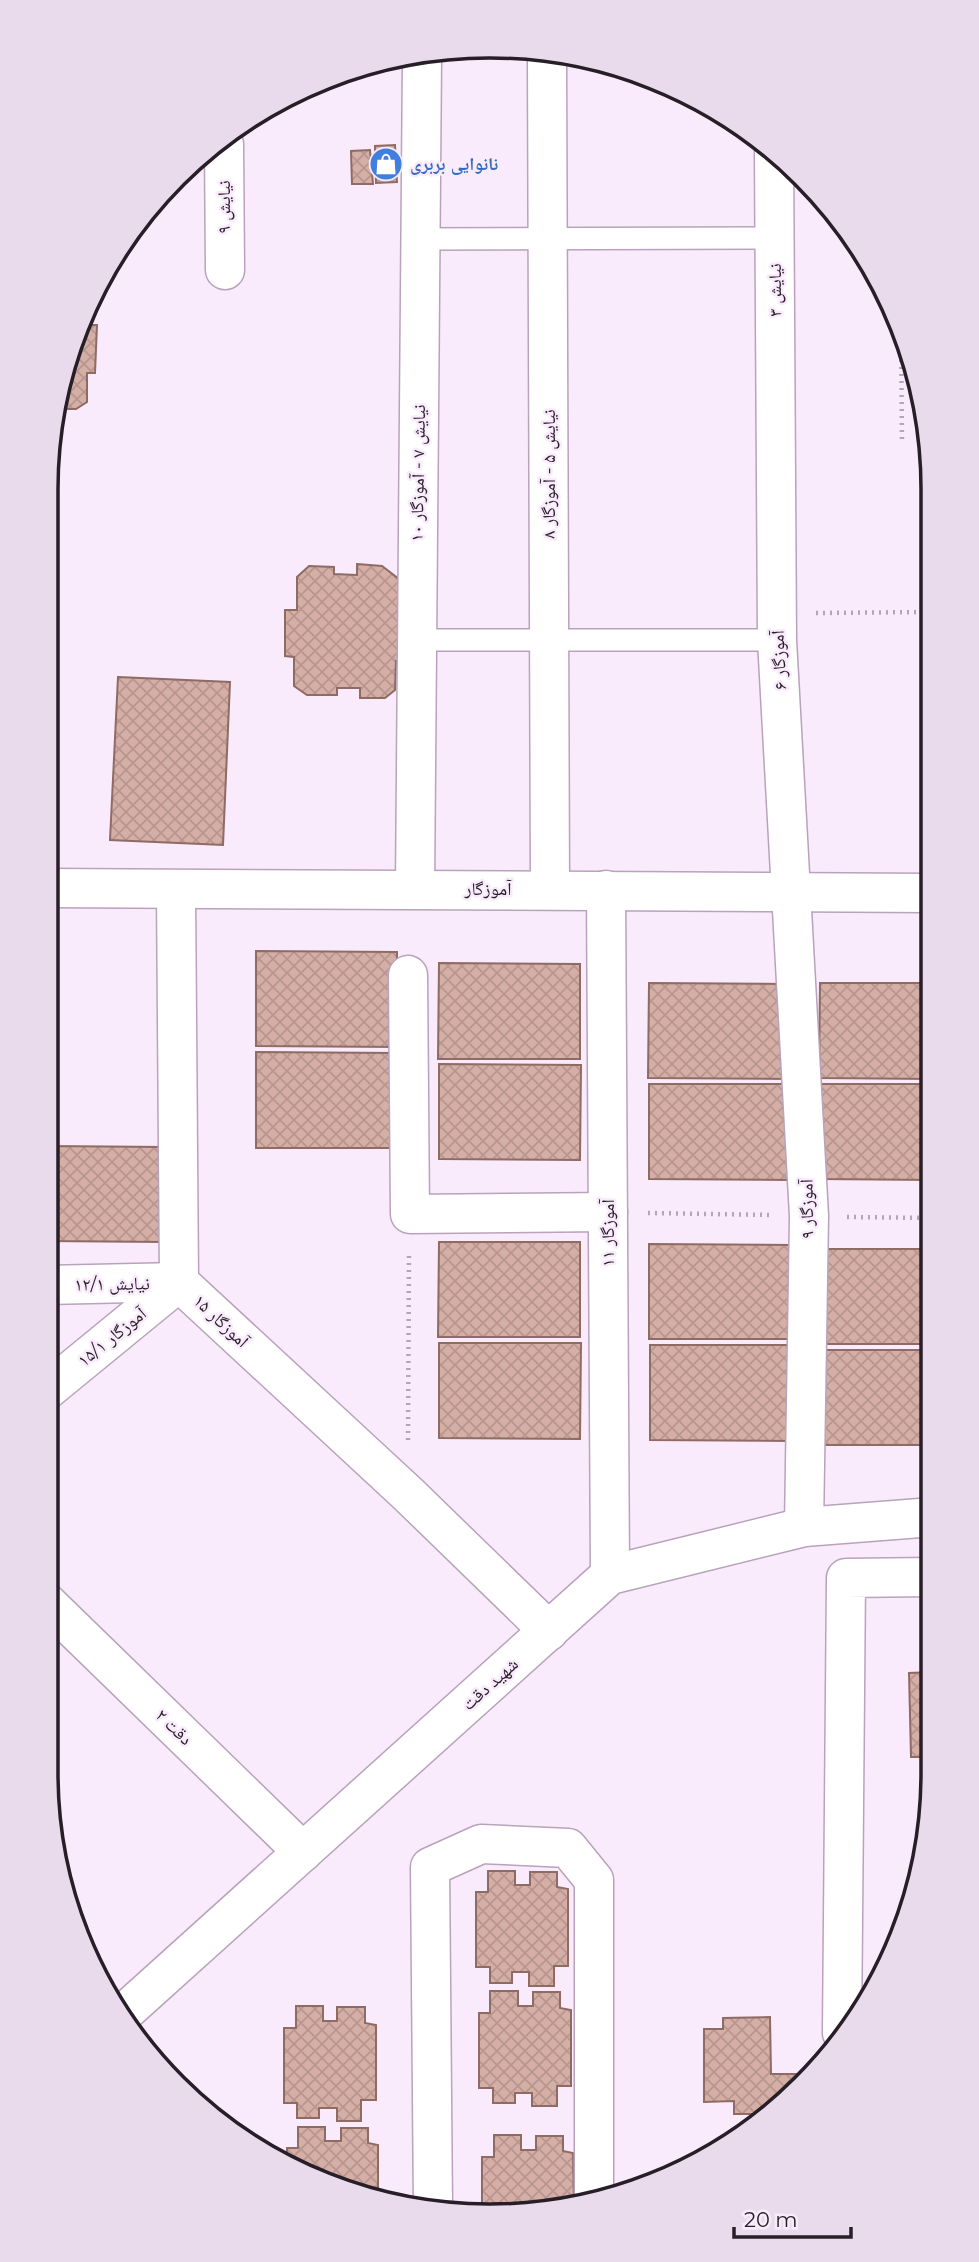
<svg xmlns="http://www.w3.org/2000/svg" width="979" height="2262" viewBox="0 0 979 2262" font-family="Montserrat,'Noto Naskh Arabic',sans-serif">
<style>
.building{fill:url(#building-cross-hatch);stroke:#8e6b63;stroke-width:2}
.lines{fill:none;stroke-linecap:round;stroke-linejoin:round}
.service-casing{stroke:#b9a2bc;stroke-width:24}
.minor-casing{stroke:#b9a2bc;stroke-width:41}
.path{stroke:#b2a5b4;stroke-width:4.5;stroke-dasharray:2 5;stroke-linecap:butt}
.service{stroke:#fff;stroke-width:21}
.minor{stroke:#fff;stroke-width:38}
.labels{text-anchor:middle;stroke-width:5;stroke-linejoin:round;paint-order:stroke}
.shop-label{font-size:18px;font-weight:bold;fill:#366cbe;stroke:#faebfc;text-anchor:start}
.street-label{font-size:18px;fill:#271e28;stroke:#faebfc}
.rim{fill:none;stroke:#271e28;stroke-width:3.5}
</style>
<defs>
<pattern id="building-cross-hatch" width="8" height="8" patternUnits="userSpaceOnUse" patternTransform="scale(1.75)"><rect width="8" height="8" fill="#d5afa6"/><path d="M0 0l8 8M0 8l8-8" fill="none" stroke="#b7968f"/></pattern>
</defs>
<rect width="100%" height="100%" fill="#faebfc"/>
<g class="building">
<polygon points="395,145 397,182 376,183 375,146"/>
<polygon points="370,150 373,184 352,184 351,151"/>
<polygon points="90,310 89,325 97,325 95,373 87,373 87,402 76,409 59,409 69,346"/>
<polygon points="357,564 382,566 399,579 404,661 396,661 395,690 385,698 360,698 360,688 337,688 337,695 307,695 294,686 294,657 285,656 285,610 297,610 297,577 309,566 334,567 334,574 357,575"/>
<polygon points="118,677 230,682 223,845 110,840"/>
<polygon points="256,951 397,952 397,1047 256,1046"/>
<polygon points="439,963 580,964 580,1059 438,1059"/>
<polygon points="649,983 790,984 790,1079 648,1078"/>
<polygon points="820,983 931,983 932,1079 819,1078"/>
<polygon points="256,1052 397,1053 397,1148 256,1148"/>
<polygon points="439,1064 581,1065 580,1160 439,1159"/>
<polygon points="649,1084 791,1084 790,1180 649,1179"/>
<polygon points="820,1084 932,1084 932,1180 820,1179"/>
<polygon points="46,1146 164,1147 163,1242 46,1241"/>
<polygon points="439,1242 580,1242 580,1337 438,1337"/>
<polygon points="649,1244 791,1245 790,1339 649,1339"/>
<polygon points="814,1249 932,1249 932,1344 813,1344"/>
<polygon points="439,1343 581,1343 580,1439 439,1438"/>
<polygon points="650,1345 791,1345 791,1441 650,1440"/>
<polygon points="814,1350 932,1350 933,1445 814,1445"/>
<polygon points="933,1672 933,1757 911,1757 909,1673"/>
<polygon points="931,1763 933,1763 934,1772 920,1855 920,1784 931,1784"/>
<polygon points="488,1871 515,1871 515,1885 530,1885 530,1872 557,1872 557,1887 568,1889 568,1966 554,1966 554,1986 529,1986 529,1972 512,1972 512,1983 490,1983 490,1967 476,1967 476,1892 488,1892"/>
<polygon points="490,1991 518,1991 518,2006 533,2006 533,1992 560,1992 560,2008 571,2010 571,2086 557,2086 557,2106 532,2106 532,2093 515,2093 515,2103 493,2103 493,2088 479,2088 479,2013 490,2013"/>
<polygon points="296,2006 323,2006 323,2021 337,2021 337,2007 365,2007 365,2023 376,2025 376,2100 361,2100 361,2121 337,2121 337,2108 319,2108 319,2118 297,2118 297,2103 284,2103 284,2028 296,2028"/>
<polygon points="770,2017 771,2074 812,2074 763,2114 734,2114 734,2101 704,2102 704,2029 723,2029 723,2018"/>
<polygon points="298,2127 325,2127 325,2141 341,2141 341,2128 368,2128 368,2143 378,2145 378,2199 287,2164 287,2148 298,2148"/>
<polygon points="494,2135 521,2135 521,2150 536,2150 536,2136 563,2136 563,2151 573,2153 574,2204 548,2213 482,2211 482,2157 494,2157"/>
</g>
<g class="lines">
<defs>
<g id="service">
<polyline points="421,239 775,238"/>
<polyline points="417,640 777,640"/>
</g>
<g id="minor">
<polyline points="547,58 550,890"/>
<polyline points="224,144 225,270"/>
<polyline points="774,152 777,640 809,1216 804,1527"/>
<polyline points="46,888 931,893"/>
<polyline points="415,888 422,57"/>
<polyline points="176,890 179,1282 408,1494 549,1631"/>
<polyline points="606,890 610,1575"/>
<polyline points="408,975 410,1214 608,1212"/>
<polyline points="46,1285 179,1282"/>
<polyline points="46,1391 179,1282"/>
<polyline points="46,1602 303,1852"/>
<polyline points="125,2012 610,1575 804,1527 933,1517"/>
<polyline points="842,2033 846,1578 933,1577"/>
<polyline points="433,2209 430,1867 481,1844 568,1848 594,1880 594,2197"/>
</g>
</defs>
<use href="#service" class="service-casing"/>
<use href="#minor" class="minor-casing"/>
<g class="path">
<polyline points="901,325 902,443"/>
<polyline points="816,613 930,612"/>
<polyline points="648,1213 772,1215"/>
<polyline points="847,1217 932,1218"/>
<polyline points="408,1440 409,1253"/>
</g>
<use href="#service" class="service"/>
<use href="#minor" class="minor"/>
</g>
<defs>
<symbol id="shop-disc" viewBox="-11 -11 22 22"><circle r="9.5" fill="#3f7fe0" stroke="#faebfc"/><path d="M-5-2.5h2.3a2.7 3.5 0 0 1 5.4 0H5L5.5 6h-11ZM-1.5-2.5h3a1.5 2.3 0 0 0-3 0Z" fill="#fff"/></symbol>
</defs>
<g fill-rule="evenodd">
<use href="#shop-disc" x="367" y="145" width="38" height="38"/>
</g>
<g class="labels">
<g class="shop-label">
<text x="410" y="170">نانوایی بربری</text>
</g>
<g class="street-label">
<text transform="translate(224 207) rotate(-90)" y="6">نیایش ۹</text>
<text transform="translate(775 290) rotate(-90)" y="6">نیایش ۳</text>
<text transform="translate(418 473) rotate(-89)" y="6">نیایش ۷ - آموزگار ۱۰</text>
<text transform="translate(549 474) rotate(-90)" y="6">نیایش ۵ - آموزگار ۸</text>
<text transform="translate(779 660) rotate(-93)" y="6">آموزگار ۶</text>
<text x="488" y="895">آموزگار</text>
<text transform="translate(807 1209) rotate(-91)" y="6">آموزگار ۹</text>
<text transform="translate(608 1233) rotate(-90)" y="6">آموزگار ۱۱</text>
<text transform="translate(112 1284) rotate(-1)" y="6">نیایش ۱۲/۱</text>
<text transform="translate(221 1321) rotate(43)" y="6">آموزگار ۱۵</text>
<text transform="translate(112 1337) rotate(-39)" y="6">آموزگار ۱۵/۱</text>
<text transform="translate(490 1684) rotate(-42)" y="6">شهید دقت</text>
<text transform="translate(174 1727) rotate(44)" y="6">دقت ۲</text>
</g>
</g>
<path d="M0 0H979V2262H0ZM489 58H490A431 431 0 0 1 921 489V1773A431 431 0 0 1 490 2204H489A431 431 0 0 1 58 1773V489A431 431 0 0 1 489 58Z" fill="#e9dbeb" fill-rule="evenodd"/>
<path class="rim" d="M489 58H490A431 431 0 0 1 921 489V1773A431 431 0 0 1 490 2204H489A431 431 0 0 1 58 1773V489A431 431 0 0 1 489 58Z"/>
<path d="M734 2227v10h117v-10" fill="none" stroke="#271e28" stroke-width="3.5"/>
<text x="744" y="2227" font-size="21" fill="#271e28" stroke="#faebfc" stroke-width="5" paint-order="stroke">20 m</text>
</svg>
